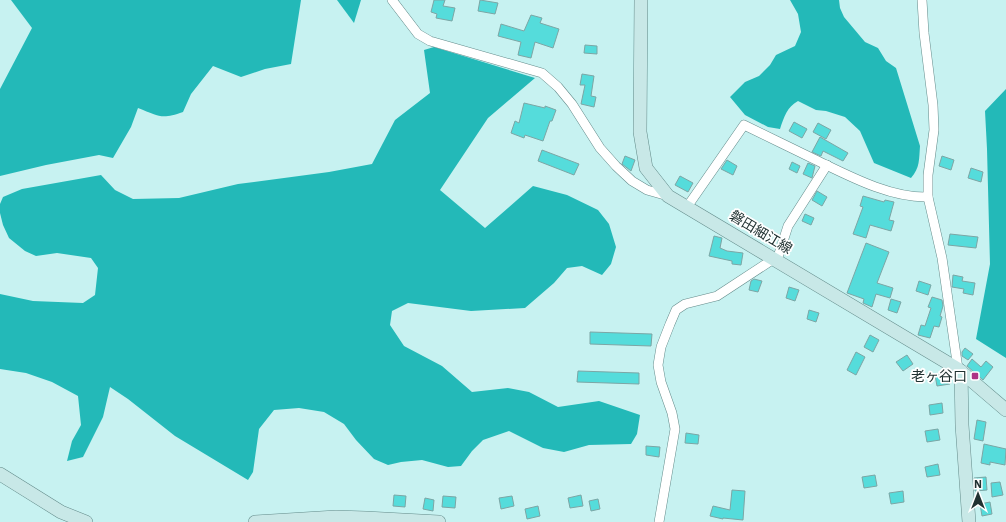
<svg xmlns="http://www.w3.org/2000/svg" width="1006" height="522" viewBox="0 0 1006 522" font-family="'IBM Plex Sans','Noto Sans JP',sans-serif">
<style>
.forest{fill:#23b9b8}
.building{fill:#55dcdb;stroke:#7ca6a5}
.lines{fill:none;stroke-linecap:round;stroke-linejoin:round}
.street-casing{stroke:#638b8a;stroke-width:10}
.secondary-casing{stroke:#638b8a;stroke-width:14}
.street{stroke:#fff;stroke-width:9}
.secondary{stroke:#c8e8e7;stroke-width:13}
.poi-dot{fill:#ae3385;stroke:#fff;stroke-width:1.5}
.labels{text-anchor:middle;stroke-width:3.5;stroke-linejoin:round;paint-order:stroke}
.street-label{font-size:14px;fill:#213232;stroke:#fff}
.poi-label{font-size:14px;fill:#213232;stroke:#fff;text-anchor:end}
</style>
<rect width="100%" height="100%" fill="#c7f2f1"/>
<g class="forest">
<path d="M11,0H301L291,64L265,69L241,77L213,66L191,94L183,112C161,120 159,116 138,108L131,127L113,158L99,155L46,165L0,176V89L32,28Z"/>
<polygon points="337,0 361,0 354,23"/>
<path d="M790,0H839L840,8L844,17L865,42L878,48L886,61L896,68L920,146C919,159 920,168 911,178L874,163L860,131L845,117L826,111L816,110L798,101C787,107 784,117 780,129L768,127L745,115L730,97L745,82L759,76L770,65L776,55L795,46L801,32L798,14Z"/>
<polygon points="434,47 535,78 488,118 440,190 485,228 533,186 567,195 598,210 609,224 616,247 611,264 602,275 582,266 567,268 554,283 525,308 471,311 408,303 392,311 390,325 404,346 442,366 472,392 508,388 529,392 558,407 599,401 640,415 637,434 631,444 589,445 564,452 543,448 509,431 483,440 472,451 461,466 448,467 422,460 401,462 388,465 374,459 356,440 344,424 324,412 299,408 274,410 259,429 253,472 248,480 175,436 128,399 110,387 103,417 83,457 67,461 72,441 81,425 78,396 52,382 26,373 0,369 0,294 33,301 83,303 95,295 98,268 91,258 57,253 36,256 25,251 9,238 3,225 0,213 0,204 3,197 22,189 101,175 115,190 133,199 179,198 238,184 329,172 372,164 395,120 430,93 424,50"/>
<polygon points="1006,89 1006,358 976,339 990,264 987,149 985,111"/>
</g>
<g class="building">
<polygon points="434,0 445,0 443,6 455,8 452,21 436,18 437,14 431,12"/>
<polygon points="480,0 498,3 495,14 478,11"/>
<polygon points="531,15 542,18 540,23 559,29 553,48 535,42 531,58 518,55 521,42 498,36 501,24 524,31"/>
<polygon points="585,45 597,46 597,54 584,53"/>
<polygon points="582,74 594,76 591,96 596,97 594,107 581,104 585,85 580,85"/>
<polygon points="524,103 545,108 545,106 556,110 552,121 550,121 543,141 525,135 524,138 511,133 515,121 519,123"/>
<polygon points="794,122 807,129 802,138 789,131"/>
<polygon points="818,123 831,130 826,139 813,132"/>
<polygon points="820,137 848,153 843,161 823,151 821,156 812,152"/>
<polygon points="542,150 579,164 574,175 538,161"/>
<polygon points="625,156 635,160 631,171 622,164"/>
<polygon points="942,156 954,160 951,170 939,166"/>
<polygon points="727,160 737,166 733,175 721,169"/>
<polygon points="792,162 800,166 797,173 789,169"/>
<polygon points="808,163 815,166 812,178 803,174"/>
<polygon points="971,168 983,172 981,182 968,178"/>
<polygon points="680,176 693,183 688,192 675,185"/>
<polygon points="817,191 827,197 822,206 812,200"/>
<polygon points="863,196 884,202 885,200 894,202 889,220 894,221 891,231 870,225 866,238 853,234 863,207 860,206"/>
<polygon points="805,214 814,218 811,225 802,221"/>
<polygon points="950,234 978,237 976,248 948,245"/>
<polygon points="714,236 722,238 720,248 727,251 743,253 741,265 732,264 732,261 709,256"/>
<polygon points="866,243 889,252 877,283 893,288 890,298 876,294 872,307 863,303 864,299 847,293"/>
<polygon points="953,275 963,277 962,281 975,283 973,295 963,293 964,289 952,287"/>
<polygon points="754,279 762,281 758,292 749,290 751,281"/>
<polygon points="919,281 931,285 928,295 916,291"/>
<polygon points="789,287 799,290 795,301 786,298"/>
<polygon points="932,297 942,300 943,306 940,316 942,317 939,327 934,326 930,338 918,335 921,325 925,326 931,308 928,307"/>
<polygon points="891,299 901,302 897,313 888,310"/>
<polygon points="809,310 819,313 816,322 807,319"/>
<polygon points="590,332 652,334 651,346 590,344"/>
<polygon points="870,335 879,340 873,352 864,347"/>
<polygon points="965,348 973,354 968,360 962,356 962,352"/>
<polygon points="856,352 865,357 856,375 847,370"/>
<polygon points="907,355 913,364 903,371 896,362"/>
<polygon points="972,359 981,367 986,361 993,367 983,380 967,366"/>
<polygon points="578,371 639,373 639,384 577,382"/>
<polygon points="948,373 950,384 937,386 935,375"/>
<polygon points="942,403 943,413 930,415 929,405"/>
<polygon points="977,420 986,422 983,441 974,439"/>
<polygon points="938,429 940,440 927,442 925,431"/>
<polygon points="686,433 699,435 698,444 685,443"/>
<polygon points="984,444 1006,449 1005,465 990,462 990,465 981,463"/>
<polygon points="646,446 660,447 659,457 646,455"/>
<polygon points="938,464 940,475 927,477 925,467"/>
<polygon points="875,475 877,486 864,488 862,477"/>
<polygon points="986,477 987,490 975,491 974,478"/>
<polygon points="1000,482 1003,495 992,497 991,483"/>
<polygon points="732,490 745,491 743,520 723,518 723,519 710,516 713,506 730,510"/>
<polygon points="903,491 904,502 891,504 889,493"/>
<polygon points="394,495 406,496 405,507 393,506"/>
<polygon points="581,495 583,506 570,508 568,498"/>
<polygon points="443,496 456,497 455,508 442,507"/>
<polygon points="512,496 514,506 501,509 499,498"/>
<polygon points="425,498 434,500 433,511 423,509"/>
<polygon points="598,499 600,509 591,511 589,501"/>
<polygon points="990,502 992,514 982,516 980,504"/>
<polygon points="538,506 540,516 527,519 525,509"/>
</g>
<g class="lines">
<defs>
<g id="street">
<polyline points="392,0 418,34 430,41 542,73 558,87 572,104 600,148 616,166 632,181 647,190 668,196"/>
<polyline points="922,0 924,33 933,105 934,130 928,175 928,197 942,258 958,369"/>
<path d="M687,207L744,125C769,137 793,149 818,161C851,177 891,198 928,197"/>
<polyline points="777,260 788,226 827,165"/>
<polyline points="659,522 675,429 672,413 661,382 658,365 661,347 670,324 676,310 685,304 717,296 775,258"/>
</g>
<g id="secondary">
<polyline points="641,0 640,132 646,168 668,196 958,369 1006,410"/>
<polyline points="961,371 962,425 969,522"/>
<polyline points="0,474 61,512 86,522"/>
<polyline points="255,522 336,517 366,518 439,522"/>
</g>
</defs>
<use href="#street" class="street-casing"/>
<use href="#secondary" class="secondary-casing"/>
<use href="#street" class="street"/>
<use href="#secondary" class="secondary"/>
</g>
<rect class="poi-dot" x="971" y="372" width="8" height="8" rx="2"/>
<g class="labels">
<g class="street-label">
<text transform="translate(761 232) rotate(31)" y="5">磐田細江線</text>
</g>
<g class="poi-label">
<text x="967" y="381">老ヶ谷口</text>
</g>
</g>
<g transform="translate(978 494)" stroke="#ffffff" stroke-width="3" paint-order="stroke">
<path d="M0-3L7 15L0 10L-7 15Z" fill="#213232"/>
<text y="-6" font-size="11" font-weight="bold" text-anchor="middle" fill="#213232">N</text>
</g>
</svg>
